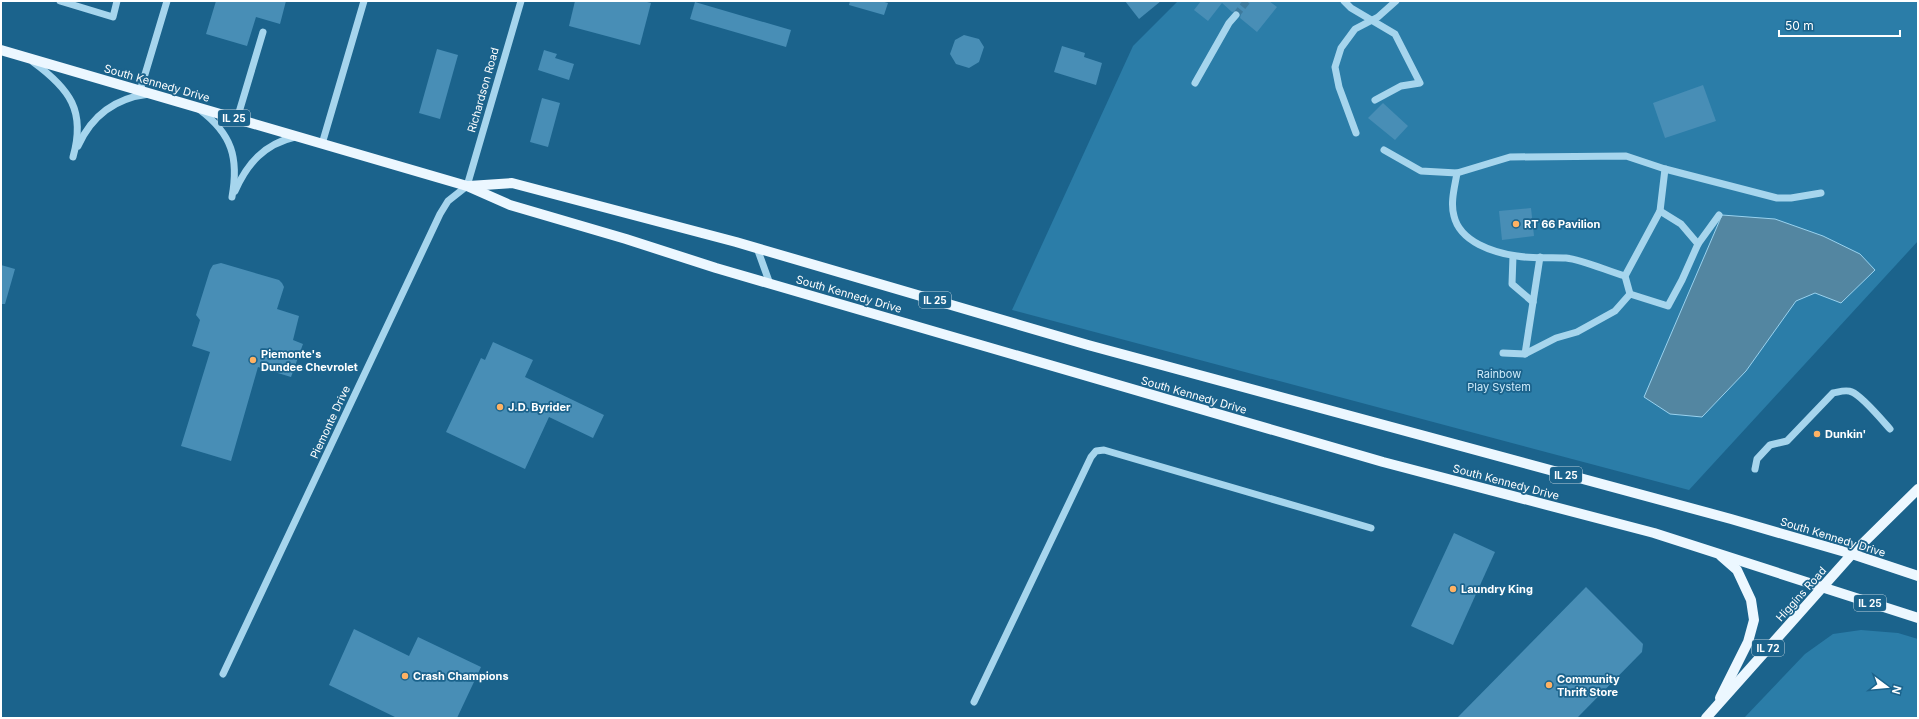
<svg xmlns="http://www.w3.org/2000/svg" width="1919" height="719" viewBox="0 0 1919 719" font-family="Inter,sans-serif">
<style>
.green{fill:#2b7da8}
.water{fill:#5386a1;stroke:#99d2ef}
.building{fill:#488eb6}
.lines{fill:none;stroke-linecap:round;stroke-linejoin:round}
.minor-tunnel{stroke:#3d7a9d;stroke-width:7;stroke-dasharray:7 3.5;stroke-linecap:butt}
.minor{stroke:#a6d5ed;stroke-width:7}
.major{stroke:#ecf7ff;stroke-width:10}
.poi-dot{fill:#ffb263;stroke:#1b638c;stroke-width:1.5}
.labels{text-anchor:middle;stroke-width:3.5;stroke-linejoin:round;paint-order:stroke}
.shield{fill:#1b638c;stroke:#bbd0dc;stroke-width:1}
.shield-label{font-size:10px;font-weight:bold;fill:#fff}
.street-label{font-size:11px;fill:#fff;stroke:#1b638c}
.poi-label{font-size:11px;font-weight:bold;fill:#fff;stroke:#1b638c;text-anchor:start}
.park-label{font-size:11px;fill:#cceafa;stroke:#1b638c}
</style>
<rect width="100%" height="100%" fill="#1b638c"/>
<g class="green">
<polygon points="1178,1 1918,1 1918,241 1689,490 1012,310 1133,46"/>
<polygon points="1861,630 1898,633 1918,639 1918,718 1744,718 1805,654 1833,634"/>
</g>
<polygon class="water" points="1722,215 1775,219 1823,236 1860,254 1875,270 1841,303 1815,293 1796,301 1746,371 1702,417 1670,414 1644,397"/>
<g class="building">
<polygon points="216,1 286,1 280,24 256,17 247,46 206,34"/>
<polygon points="575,1 643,1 651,3 640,45 569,26"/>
<polygon points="850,1 881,1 888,3 884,15 849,5"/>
<polygon points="1125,1 1161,1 1139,19"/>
<polygon points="1201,1 1269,1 1277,7 1257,32 1240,18 1241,14 1239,11 1232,12 1222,3 1208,21 1194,10"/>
<polygon points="695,2 791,30 786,47 690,19"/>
<polygon points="964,35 979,39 984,47 979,62 969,68 956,64 950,54 955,40"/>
<polygon points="1062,46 1085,53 1084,57 1102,63 1096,85 1054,72"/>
<polygon points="437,49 458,55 440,119 419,113"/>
<polygon points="544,50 557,54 555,58 574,64 569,80 538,70"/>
<polygon points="1703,85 1716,121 1665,138 1653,103"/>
<polygon points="542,98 560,103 548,147 530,142"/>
<polygon points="1383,103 1408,126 1395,140 1368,118"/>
<polygon points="1531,208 1534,236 1502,240 1499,211"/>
<polygon points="221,263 279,280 282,283 284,287 277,309 299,316 293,340 303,344 291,377 258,367 231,461 181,446 210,352 192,346 200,320 196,315 210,270 213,265"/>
<polygon points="1,265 15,269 5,304 1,304"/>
<polygon points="493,342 533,360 525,377 604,415 593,438 549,417 525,469 446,432 481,358 485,360"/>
<polygon points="1454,533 1495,552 1453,645 1411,626"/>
<polygon points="1586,587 1643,644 1642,652 1577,718 1457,718"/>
<polygon points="354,629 409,656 418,637 481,667 457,718 397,718 329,685"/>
</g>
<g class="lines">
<polyline class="minor-tunnel" points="1236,15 1247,1"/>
<g class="minor">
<polyline points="60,1 113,17 117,1"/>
<polyline points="1344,1 1351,8 1395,34 1420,83 1401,86 1375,100"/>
<path d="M33,62C70,89 86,111 73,157"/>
<polyline points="1195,83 1229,23 1236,15"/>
<polyline points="140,91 167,1"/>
<path d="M200,110C232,134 239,158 232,197"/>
<polyline points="237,119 263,32"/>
<polyline points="1356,133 1339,87 1335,67 1341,48 1355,29 1378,17 1396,1"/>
<polyline points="322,144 364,1"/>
<path d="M78,146C92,115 115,98 149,94"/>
<polyline points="1384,150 1421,171 1457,173 1510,157 1626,156 1665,169 1777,198 1791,198 1821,193"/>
<path d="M1457,173C1455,186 1450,202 1454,216C1460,242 1494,253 1517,256C1533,259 1550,257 1566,258C1584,260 1607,271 1625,276"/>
<path d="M235,191C247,164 264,144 295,137"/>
<polyline points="1660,211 1681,224 1698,244"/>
<polyline points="757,248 770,284"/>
<polyline points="1513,256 1512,284 1533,302"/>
<polyline points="1630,294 1668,306 1682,280 1698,244 1719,215"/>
<polyline points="1630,294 1625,276 1660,211 1665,169"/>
<polyline points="1503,353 1525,354 1556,338 1577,332 1615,311 1630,294"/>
<polyline points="1525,354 1540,257"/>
<path d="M1755,469L1757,459L1770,445L1787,441L1833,393C1839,392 1846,389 1852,392C1862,396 1882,420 1890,429"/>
<polyline points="223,674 440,214 448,201 467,186 521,1"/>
<polyline points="974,702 1091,457 1096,451 1104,450 1371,528"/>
</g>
<g class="major">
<polyline points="1,50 467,186 510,205 626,239 716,268 1383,462 1654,533 1918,618"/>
<polyline points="469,186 512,183 736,242 1088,345 1731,519 1852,554 1918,576"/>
<polyline points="1720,698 1748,642 1754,620 1751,600 1737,570 1721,556"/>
<polyline points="1706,718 1852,554 1918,489"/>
</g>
</g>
<g class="poi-dot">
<circle cx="1516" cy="224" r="4"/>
<circle cx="253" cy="360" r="4"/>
<circle cx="500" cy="407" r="4"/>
<circle cx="1817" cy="434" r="4"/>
<circle cx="1453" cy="589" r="4"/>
<circle cx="405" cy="676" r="4"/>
<circle cx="1549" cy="685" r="4"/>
</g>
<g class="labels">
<g class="shield">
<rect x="218" y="110" width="32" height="16" rx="3"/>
<rect x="919" y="292" width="32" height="16" rx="3"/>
<rect x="1550" y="467" width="32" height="16" rx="3"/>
<rect x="1854" y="595" width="32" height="16" rx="3"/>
<rect x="1752" y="640" width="32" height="16" rx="3"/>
</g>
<g class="shield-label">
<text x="234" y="122">IL 25</text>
<text x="935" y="304">IL 25</text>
<text x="1566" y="479">IL 25</text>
<text x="1870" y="607">IL 25</text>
<text x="1768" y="652">IL 72</text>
</g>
<g class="street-label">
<text transform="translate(157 83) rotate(16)" y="4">South Kennedy Drive</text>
<text transform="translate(483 90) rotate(-74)" y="4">Richardson Road</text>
<text transform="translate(849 294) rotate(16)" y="4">South Kennedy Drive</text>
<text transform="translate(1194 395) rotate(16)" y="4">South Kennedy Drive</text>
<text transform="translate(330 422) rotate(-65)" y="4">Piemonte Drive</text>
<text transform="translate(1506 482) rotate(15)" y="4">South Kennedy Drive</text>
<text transform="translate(1833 537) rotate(17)" y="4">South Kennedy Drive</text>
<text transform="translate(1801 594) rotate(-48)" y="4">Higgins Road</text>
</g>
<g class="poi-label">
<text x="1524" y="228">RT 66 Pavilion</text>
<text x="261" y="358">Piemonte's<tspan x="261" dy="13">Dundee Chevrolet</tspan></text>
<text x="508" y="411">J.D. Byrider</text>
<text x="1825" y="438">Dunkin'</text>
<text x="1461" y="593">Laundry King</text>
<text x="413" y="680">Crash Champions</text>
<text x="1557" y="683">Community<tspan x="1557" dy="13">Thrift Store</tspan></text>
</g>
<g class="park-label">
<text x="1499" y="378">Rainbow<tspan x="1499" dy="13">Play System</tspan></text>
</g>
</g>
<rect width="1919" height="719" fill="none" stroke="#ffffff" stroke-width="4"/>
<g transform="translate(1887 687) rotate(106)" stroke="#1b638c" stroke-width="3" paint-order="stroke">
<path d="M0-3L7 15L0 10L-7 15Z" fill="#ffffff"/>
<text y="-6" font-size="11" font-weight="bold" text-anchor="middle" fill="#ffffff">N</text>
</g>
<path d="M1779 30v6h121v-6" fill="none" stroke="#ffffff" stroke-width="2"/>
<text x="1785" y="30" font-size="12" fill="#ffffff" stroke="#1b638c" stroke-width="3" paint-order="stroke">50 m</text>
</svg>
